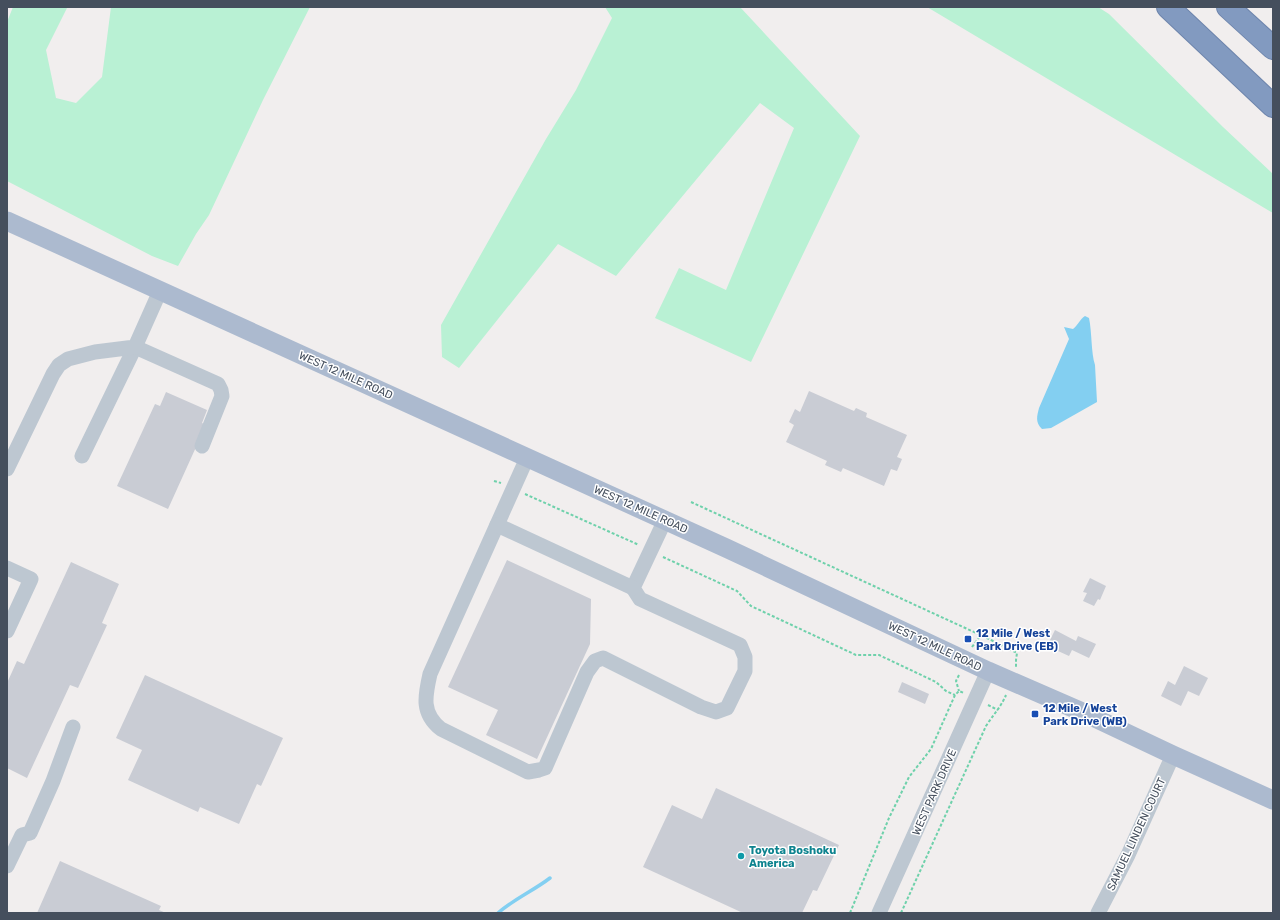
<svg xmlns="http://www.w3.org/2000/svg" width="1280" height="920" viewBox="0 0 1280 920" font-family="Rubik,sans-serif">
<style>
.green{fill:#b9f1d4}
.water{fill:#83cff1}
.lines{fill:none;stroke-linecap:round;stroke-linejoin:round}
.stream{stroke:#83cff1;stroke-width:3.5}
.building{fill:#c9ccd4}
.highway-casing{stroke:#6e85ac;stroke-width:24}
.path{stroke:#6fd1ab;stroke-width:2;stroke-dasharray:3 2;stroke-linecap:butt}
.minor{stroke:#bdc7d1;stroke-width:15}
.major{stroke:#acbacf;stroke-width:19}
.highway{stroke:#829ac0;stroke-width:22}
.transit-dot{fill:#1a4fb4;stroke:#fff;stroke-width:1.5}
.culture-dot{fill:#0f9aa8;stroke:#fff;stroke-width:1.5}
.labels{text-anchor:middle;stroke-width:3;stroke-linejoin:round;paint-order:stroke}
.street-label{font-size:11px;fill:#454f5d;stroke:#fff}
.transit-label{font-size:11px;font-weight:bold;fill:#164399;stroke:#fff;text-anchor:start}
.culture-label{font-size:11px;font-weight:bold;fill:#0d838f;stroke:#fff;text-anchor:start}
</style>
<rect width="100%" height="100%" fill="#f1eeee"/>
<g class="green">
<polygon points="13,7 67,7 67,8 46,50 56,98 76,103 102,77 111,7 310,7 263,100 209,215 196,234 178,266 152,256 7,181 7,22"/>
<polygon points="605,7 740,7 860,136 751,362 655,318 679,268 726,290 794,128 760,103 616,276 558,244 459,368 442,357 441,325 546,139 576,90 612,18"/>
<polygon points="927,7 1098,7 1109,14 1223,127 1273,174 1273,213"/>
</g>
<path class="water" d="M1085,316L1089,318C1092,332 1091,353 1095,365L1097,402L1051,428L1042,429C1035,422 1037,416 1039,408L1069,339L1064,327L1073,329C1078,325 1080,319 1085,316Z"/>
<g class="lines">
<path class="stream" d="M498,913C514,899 533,891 550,878"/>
</g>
<g class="building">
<polygon points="809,391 854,411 856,408 867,413 866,417 907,435 897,457 902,459 897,471 891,469 884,486 843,468 841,472 825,465 827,461 786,442 794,425 789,422 795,409 800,412"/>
<polygon points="166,392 207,410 202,423 206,425 168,509 117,486 155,404 160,406"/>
<polygon points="507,560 591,599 590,644 537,759 486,735 498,710 448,687"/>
<polygon points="71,562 119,584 102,623 107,625 78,688 70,685 27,778 7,768 7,683 17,661 24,664"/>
<polygon points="1090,578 1106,586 1100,600 1098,599 1094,606 1083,601 1087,593 1083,592"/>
<polygon points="1055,630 1076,641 1078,636 1096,644 1089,658 1072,650 1069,656 1047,646"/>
<polygon points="1184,666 1208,678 1199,696 1188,691 1181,706 1161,696 1168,681 1175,685"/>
<polygon points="145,675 283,738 261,786 257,784 239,824 200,807 198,812 128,780 142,750 116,738"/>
<polygon points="902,682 929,694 925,704 898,692"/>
<polygon points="716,788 839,845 817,891 813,890 802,913 743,913 643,867 672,805 702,819"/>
<polygon points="60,861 161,906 159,910 166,913 37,913"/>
</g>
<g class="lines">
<defs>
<g id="highway">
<polyline points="1168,7 1273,106"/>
<polyline points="1228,7 1273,48"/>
</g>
</defs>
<use href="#highway" class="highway-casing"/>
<g class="path">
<polyline points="494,481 501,483"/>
<polyline points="525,494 639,545"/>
<polyline points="691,502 987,638 1017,653 1016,660 1016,667"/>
<polyline points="663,557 737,591 751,606 856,655 879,655 936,682 946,691 955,695"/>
<polyline points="972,647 981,635"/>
<polyline points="959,675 956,681 959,691"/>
<polyline points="988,705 998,710"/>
<polyline points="850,913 889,818 909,777 931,749 955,695 959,691 964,693"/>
<path d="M901,913L986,726C993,715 1001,707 1006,695"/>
</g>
<g class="minor">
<polyline points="82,456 135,347 218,384 221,390 222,396 202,446"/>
<path d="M527,458L430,674C425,696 421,713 441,729L528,772L539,770L545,768L587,672L595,661L603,658L701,707L716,712L727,708L745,671V657L740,645L640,599L633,588L665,520"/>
<polyline points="7,469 53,374 59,365 68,359 95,352 135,347 160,291"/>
<polyline points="497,525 633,588"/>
<polyline points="7,568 31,579 7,631"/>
<polyline points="7,866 22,835 30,833 53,781 73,727"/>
<polyline points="879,913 988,671"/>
<polyline points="1098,913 1128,855 1173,755"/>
</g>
<polyline class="major" points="7,221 726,548 988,671 1080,711 1173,755 1273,800"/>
<use href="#highway" class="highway"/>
</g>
<g class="transit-dot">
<rect x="964" y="635" width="8" height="8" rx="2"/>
<rect x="1031" y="710" width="8" height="8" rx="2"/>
</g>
<circle class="culture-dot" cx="741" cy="856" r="4"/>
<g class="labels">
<g class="street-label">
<text transform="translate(346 375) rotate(24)" y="4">WEST 12 MILE ROAD</text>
<text transform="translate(641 509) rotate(24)" y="4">WEST 12 MILE ROAD</text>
<text transform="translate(935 646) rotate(25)" y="4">WEST 12 MILE ROAD</text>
<text transform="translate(934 792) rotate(-66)" y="4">WEST PARK DRIVE</text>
<text transform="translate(1136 834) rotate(-65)" y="4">SAMUEL LINDEN COURT</text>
</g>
<g class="transit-label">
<text x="976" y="637">12 Mile / West<tspan x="976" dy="13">Park Drive (EB)</tspan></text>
<text x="1043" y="712">12 Mile / West<tspan x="1043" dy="13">Park Drive (WB)</tspan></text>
</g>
<g class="culture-label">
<text x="749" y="854">Toyota Boshoku<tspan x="749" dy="13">America</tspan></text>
</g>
</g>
<rect width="1280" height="920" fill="none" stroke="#454f5d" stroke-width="16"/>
</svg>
